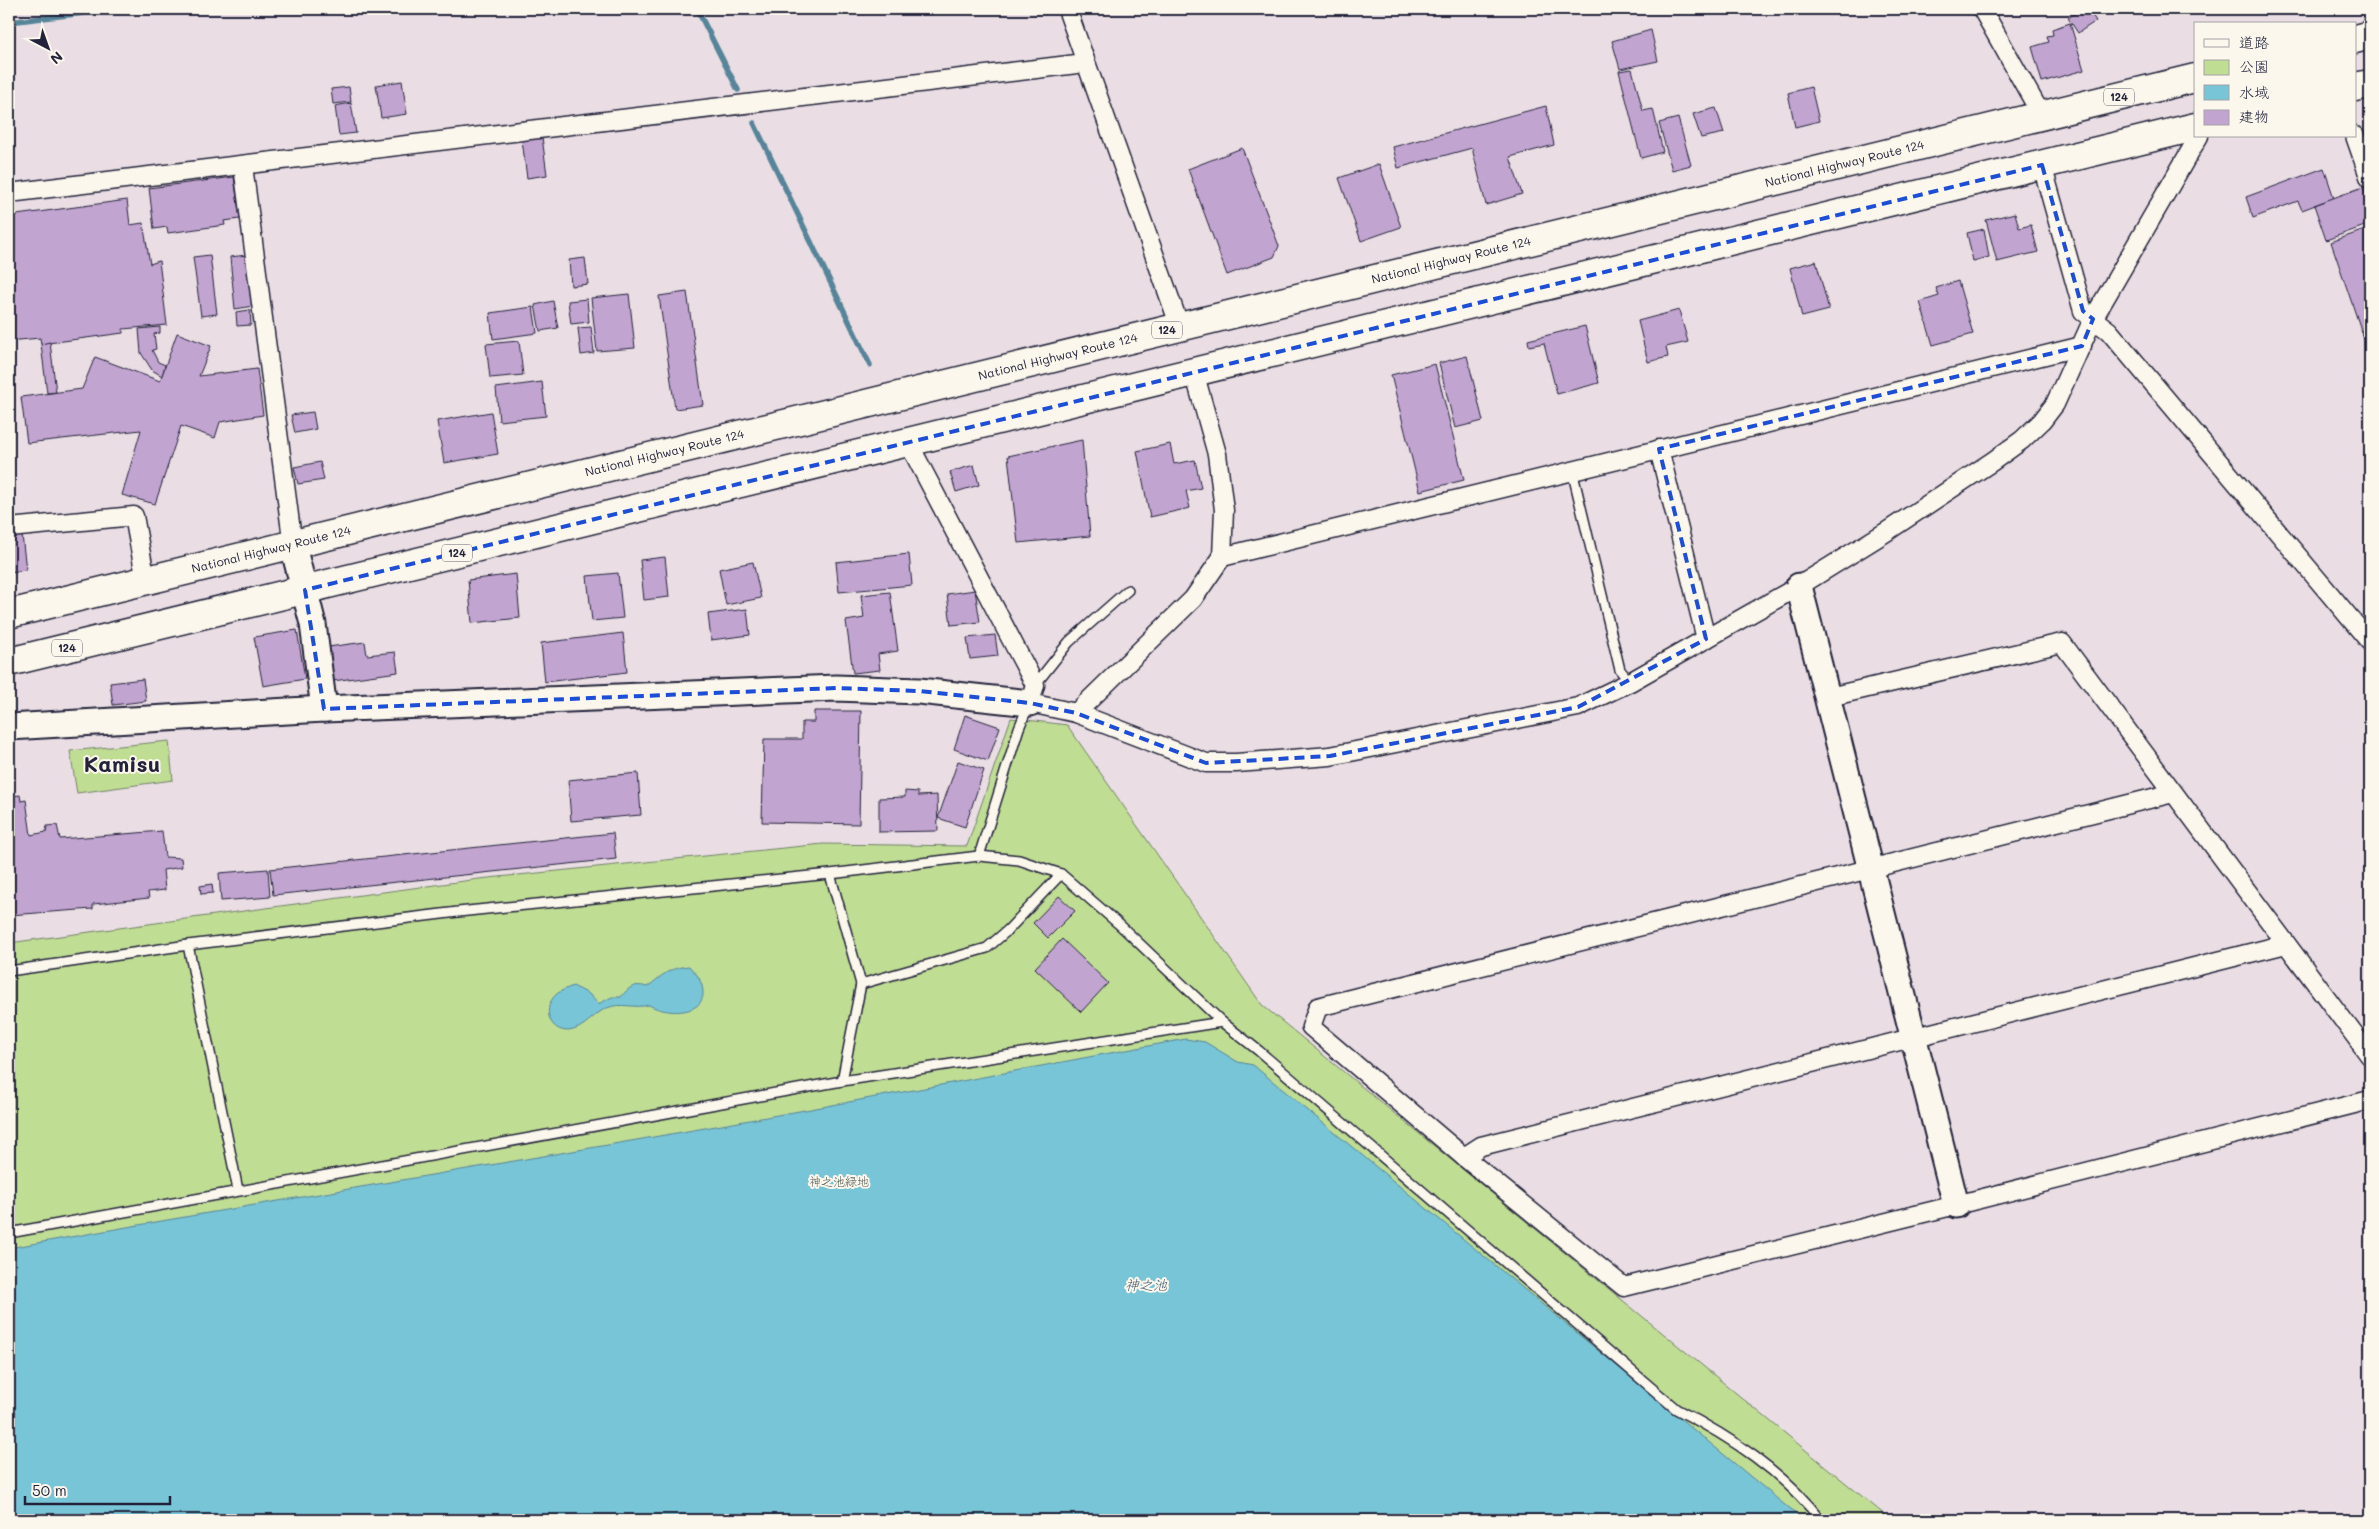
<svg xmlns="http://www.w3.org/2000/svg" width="2379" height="1529" viewBox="0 0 2379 1529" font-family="Mali,'Klee One',sans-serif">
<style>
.green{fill:#c0dd94;stroke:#718068}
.water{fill:#78c5d7;stroke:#568499}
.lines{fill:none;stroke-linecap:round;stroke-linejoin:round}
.stream{stroke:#568499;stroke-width:5.5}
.building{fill:#c2a4d1;stroke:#22223b}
.lane-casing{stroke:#22223b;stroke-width:12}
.street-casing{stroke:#22223b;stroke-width:21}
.secondary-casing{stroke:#22223b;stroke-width:29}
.highway-casing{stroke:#22223b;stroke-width:31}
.lane{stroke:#fbf7ec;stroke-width:9}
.street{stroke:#fbf7ec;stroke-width:18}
.secondary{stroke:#fbf7ec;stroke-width:25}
.highway{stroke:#fbf7ec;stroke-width:28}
.marked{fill:none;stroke:#1d4ed8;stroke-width:4;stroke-dasharray:10 6;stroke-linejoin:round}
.labels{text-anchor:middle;stroke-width:4;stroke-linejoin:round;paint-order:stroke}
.shield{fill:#fbf7ec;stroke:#636270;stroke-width:1}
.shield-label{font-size:11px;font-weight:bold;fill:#22223b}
.street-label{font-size:12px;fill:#22223b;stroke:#fbf7ec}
.park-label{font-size:12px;fill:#515a56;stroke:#fbf7ec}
.water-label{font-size:14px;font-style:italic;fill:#405b72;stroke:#fbf7ec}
.town-label{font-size:22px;font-weight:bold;fill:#22223b;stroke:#fbf7ec}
</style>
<rect width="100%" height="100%" fill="#eadee4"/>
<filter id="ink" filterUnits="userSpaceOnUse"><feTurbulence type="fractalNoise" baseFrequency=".02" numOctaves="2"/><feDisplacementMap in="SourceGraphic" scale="10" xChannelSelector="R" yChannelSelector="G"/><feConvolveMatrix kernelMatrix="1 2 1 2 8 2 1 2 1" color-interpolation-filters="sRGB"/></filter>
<g filter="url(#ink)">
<g class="green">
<polygon points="1011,718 1067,725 1262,1005 1891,1520 9,1520 9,943 479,879 823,844 967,846"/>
<polygon points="169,741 173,780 77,793 70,751"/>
</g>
<g class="water">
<path d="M689,966C692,970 697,974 699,978C717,1015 670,1017 649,1005C635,1009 621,1002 607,1008C594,1013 584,1030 568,1031C550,1031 543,1011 553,998C558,991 566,989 573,986L589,994L598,1004L612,997H621C629,987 634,983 647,987C664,975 667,968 689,966Z"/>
<path d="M1186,1039L1205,1042L1238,1062L1253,1065L1803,1520H9V1248C285,1198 562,1155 838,1104C954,1083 1070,1060 1186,1039Z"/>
</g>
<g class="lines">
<g class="stream">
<polyline points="697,9 738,90"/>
<polyline points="9,22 118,9"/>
<polyline points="754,123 870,365"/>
</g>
</g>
<g class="building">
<polygon points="2082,9 2088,9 2096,21 2078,33 2068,18"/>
<polygon points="2070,23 2084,70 2042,82 2032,47 2049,42 2047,36 2053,35 2052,29"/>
<polygon points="1651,30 1658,61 1620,69 1612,41"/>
<polygon points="1632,69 1643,111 1653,109 1663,152 1641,158 1619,71"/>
<polygon points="402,81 407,114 381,118 376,85"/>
<polygon points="349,87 351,102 333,104 331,89"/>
<polygon points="1811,87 1819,121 1795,127 1788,93"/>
<polygon points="351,103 356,133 339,135 335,106"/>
<polygon points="1546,106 1554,145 1510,157 1522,194 1486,205 1472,148 1398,168 1393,147"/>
<polygon points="1716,108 1724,133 1701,138 1693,114"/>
<polygon points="1678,118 1691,165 1672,170 1659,123"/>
<polygon points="542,137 547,175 527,178 522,140"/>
<polygon points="1242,148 1279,246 1274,257 1227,275 1188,169"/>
<polygon points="1379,164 1401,227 1361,241 1339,178"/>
<polygon points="2324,168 2334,198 2302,210 2298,201 2253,218 2246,197"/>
<polygon points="234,177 240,219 224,221 225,225 168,233 167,227 154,229 149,188"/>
<polygon points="2363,187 2370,208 2370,224 2326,240 2314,205"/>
<polygon points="127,200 130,225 143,223 150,264 159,261 167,325 123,329 123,333 41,344 40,338 9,341 9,313 13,307 9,307 9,216"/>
<polygon points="2015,213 2019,228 2031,225 2038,252 1997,262 1986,220"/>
<polygon points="2370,228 2370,352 2369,353 2331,242"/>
<polygon points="1984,229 1989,257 1973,261 1967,233"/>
<polygon points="210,255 217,314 201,316 193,257"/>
<polygon points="247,255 253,306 235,309 230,257"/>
<polygon points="585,258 588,284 571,286 569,260"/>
<polygon points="1816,261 1829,310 1802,317 1790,268"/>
<polygon points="1958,281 1973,334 1933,345 1920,302 1939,296 1936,288"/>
<polygon points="687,292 703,405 675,409 659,296"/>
<polygon points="629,294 635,348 597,351 591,298"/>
<polygon points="587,299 589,322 571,324 568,301"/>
<polygon points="553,301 558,328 540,331 535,305"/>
<polygon points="533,307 537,333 493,339 490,313"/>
<polygon points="250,310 251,325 237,326 236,312"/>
<polygon points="1679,310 1688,342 1666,347 1668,357 1648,362 1638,321"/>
<polygon points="1585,326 1599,383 1557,394 1544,343 1529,346 1528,340"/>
<polygon points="160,327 160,333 154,334 156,349 152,350 158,362 165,365 162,376 152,370 141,353 139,329"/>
<polygon points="591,327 594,353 581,355 578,328"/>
<polygon points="177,333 211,346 199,376 257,369 263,415 220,422 215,438 181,426 155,504 122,495 141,430 27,443 21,397 82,389 95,357 160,381"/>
<polygon points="519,341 523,375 490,378 486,344"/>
<polygon points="50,342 56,392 47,393 41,344"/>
<polygon points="1467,356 1483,421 1455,428 1439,363"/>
<polygon points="1435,364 1464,480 1420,491 1391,375"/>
<polygon points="542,382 546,416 499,421 496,388"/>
<polygon points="313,412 316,429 295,433 291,415"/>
<polygon points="491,412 498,454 444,463 437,421"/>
<polygon points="1082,440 1090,536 1018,543 1008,456"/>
<polygon points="1170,444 1174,464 1195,460 1201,488 1186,491 1190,508 1150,517 1137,451"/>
<polygon points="320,462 324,480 298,484 294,467"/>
<polygon points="974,465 979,485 956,492 950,472"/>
<polygon points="22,535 26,570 9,572 9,537"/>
<polygon points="909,554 912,585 839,592 836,562"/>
<polygon points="665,557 669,597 644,600 640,560"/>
<polygon points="753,562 761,598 726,605 719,569"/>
<polygon points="618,573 623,618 592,621 587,576"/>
<polygon points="516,574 520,618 472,623 468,580"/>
<polygon points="975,590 980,622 951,625 947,594"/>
<polygon points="890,592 898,651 878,654 880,670 853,673 846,621 864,618 861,595"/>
<polygon points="747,609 750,635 711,640 708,614"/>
<polygon points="297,630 305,679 263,686 254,637"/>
<polygon points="623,633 627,672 545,682 541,643"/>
<polygon points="995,635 998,656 970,659 967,638"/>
<polygon points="365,642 367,655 395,652 398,672 333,681 328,647"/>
<polygon points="143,679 146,701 113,705 110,683"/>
<polygon points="814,711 861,711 859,824 762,822 764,739 802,739 802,722 814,722"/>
<polygon points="965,715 1000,727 988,761 954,749"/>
<polygon points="958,761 984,770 965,827 938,818"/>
<polygon points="638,773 641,815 571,821 568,780"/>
<polygon points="905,791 918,792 918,796 937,795 938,831 879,832 879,798 905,797"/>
<polygon points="20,795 21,801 26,800 31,835 46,832 47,826 57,825 60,839 162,831 165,857 181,858 182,867 163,870 165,890 148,892 149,898 93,904 93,909 9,915 9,801 12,801 12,796"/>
<polygon points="613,833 616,859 273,895 270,869"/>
<polygon points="268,869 270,897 221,901 219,873"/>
<polygon points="212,884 213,893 201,894 200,886"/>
<polygon points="1059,896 1075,911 1048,938 1033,923"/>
<polygon points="1062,939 1108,983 1081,1012 1035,968"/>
</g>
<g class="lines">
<defs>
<g id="lane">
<polyline points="1572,470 1620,670 1630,682"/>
<polyline points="1035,685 1069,642 1128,590"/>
<polyline points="979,856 1019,728 1029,704"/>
<polyline points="830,874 861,984 842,1081"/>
<polyline points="188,945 238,1190"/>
<path d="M9,971L188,945L458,912L830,874L979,856L1019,860L1061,874L1121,926L1222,1022L1259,1051L1676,1409C1732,1438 1781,1470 1821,1520"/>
<polyline points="861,984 987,948 1008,930 1061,874"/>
<polyline points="9,1233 842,1081 1222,1022"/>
</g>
<g id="street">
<polyline points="1067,9 1180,327"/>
<polyline points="1982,9 2042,116"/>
<polyline points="2355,136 2370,179"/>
<polyline points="2042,165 2083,311 2109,331 2370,642"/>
<polyline points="243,166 293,546"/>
<polyline points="9,193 1085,63"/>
<polyline points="908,442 1035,685 1030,703 1076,713 1206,763 1236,763 1330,756 1578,707 1630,682 1799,586 1886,532 1993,461 2022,440 2042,421 2055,404 2093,319 2199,136"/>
<polyline points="1659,449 1706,639"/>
<polyline points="9,528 134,516 146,581"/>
<polyline points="1222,557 2082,346"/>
<polyline points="1829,697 2062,643 2370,1056"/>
<polyline points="1076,713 1193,599 1222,557 1224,510 1217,454 1194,372"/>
<polyline points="2173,793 1318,1007 1311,1027 1464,1157 1624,1287 1956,1205 2370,1100"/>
<polyline points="1464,1157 1481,1146 2286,944"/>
</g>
<g id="secondary">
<polyline points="293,546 313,624 324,709"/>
<polyline points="1799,586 1956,1205"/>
<polyline points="9,727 324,709 836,688 919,691 1030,703"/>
</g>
<g id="highway">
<polyline points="2355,39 2370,35"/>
<polyline points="2355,87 2370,84"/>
<path id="s1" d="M9,614L2195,78"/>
<polyline points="9,662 2195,127"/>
</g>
</defs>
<use href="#lane" class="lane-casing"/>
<use href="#street" class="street-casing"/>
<use href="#secondary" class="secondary-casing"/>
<use href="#highway" class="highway-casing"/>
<use href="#lane" class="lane"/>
<use href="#street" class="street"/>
<use href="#secondary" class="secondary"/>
<use href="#highway" class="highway"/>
</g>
</g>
<path class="marked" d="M2042,165L2083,311L2093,319L2082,346L1659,449L1706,639L1578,707L1330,756L1206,763L1076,713L1030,703L919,691L836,688L324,709L305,590Z"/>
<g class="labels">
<g class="shield">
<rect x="2104" y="88.5" width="30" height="17" rx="4"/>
<rect x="1152" y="321.5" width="30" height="17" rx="4"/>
<rect x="442" y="544.5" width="30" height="17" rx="4"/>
<rect x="52" y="639.5" width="30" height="17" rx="4"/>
</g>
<g class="shield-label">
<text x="2119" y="101">124</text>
<text x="1167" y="334">124</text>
<text x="457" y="557">124</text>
<text x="67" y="652">124</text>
</g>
<g class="street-label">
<text dy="4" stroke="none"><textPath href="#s1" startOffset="1890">National Highway Route 124</textPath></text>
<text dy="4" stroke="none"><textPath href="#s1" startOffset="1485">National Highway Route 124</textPath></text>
<text dy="4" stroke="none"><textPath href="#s1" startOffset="1080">National Highway Route 124</textPath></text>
<text dy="4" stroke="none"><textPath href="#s1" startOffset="675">National Highway Route 124</textPath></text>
<text dy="4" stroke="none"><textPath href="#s1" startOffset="270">National Highway Route 124</textPath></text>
</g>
<g class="park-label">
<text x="839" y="1186">神之池緑地</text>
</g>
<g class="water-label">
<text x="1146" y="1290">神之池</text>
</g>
<g class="town-label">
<text x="122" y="772">Kamisu</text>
</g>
</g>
<rect width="2379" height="1529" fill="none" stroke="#fbf7ec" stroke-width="30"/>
<rect x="15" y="15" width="2349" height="1499" fill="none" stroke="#22223b" stroke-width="2" filter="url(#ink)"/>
<rect x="2194" y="22" width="162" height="115" fill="#fbf7ec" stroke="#a4a2a5"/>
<rect x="2204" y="39" width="25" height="8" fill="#fbf7ec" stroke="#a4a2a5"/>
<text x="2239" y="48" font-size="15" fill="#22223b">道路</text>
<rect x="2204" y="60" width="25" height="15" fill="#c0dd94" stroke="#a4a2a5"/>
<text x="2239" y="72" font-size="15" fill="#22223b">公園</text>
<rect x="2204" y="85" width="25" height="15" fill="#78c5d7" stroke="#a4a2a5"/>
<text x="2239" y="98" font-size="15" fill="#22223b">水域</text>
<rect x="2204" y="110" width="25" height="15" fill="#c2a4d1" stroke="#a4a2a5"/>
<text x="2239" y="122" font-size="15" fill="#22223b">建物</text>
<g transform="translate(48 48) rotate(139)" stroke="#fbf7ec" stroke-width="4" paint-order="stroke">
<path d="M0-4L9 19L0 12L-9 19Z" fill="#22223b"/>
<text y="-8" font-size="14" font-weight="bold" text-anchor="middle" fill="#22223b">N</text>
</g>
<path d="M25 1496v8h145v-8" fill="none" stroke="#22223b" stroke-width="2.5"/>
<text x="32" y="1496" font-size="15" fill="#22223b" stroke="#fbf7ec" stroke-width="4" paint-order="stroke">50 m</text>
</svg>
